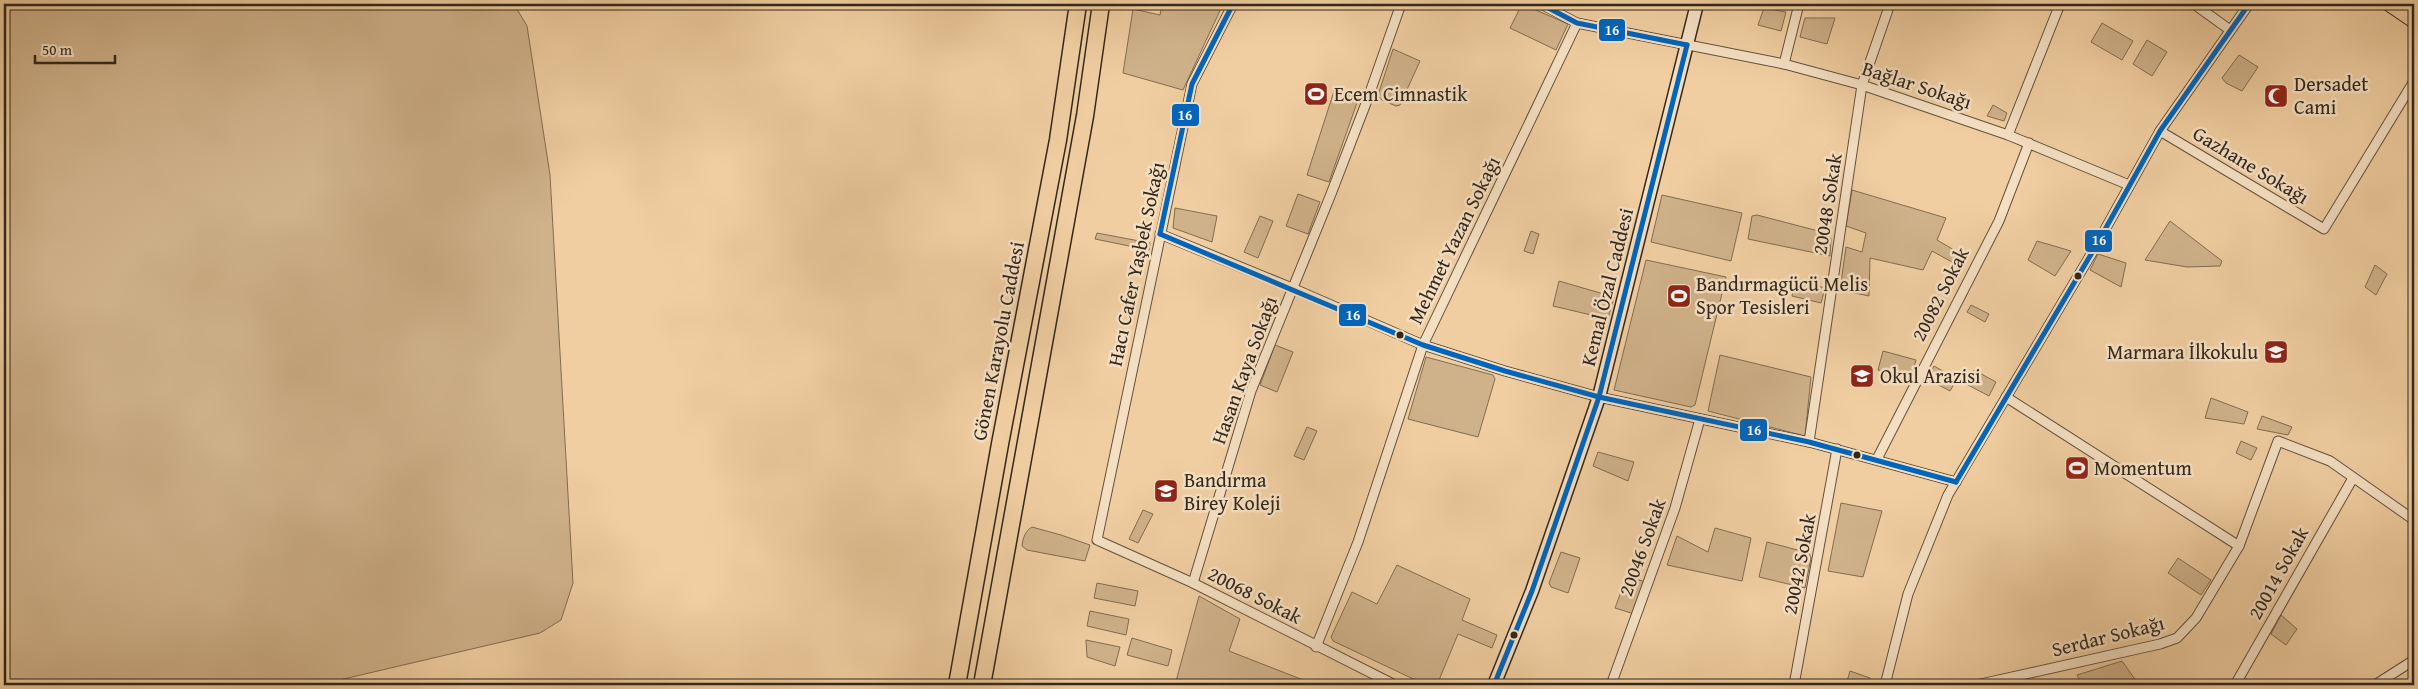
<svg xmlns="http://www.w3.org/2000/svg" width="2418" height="689" viewBox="0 0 2418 689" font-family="'Gentium Book Plus',serif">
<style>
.green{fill:#d0b28a;stroke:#826c52}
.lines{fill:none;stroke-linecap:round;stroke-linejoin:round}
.street-casing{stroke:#62513c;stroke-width:11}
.secondary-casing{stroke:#33271b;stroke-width:15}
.primary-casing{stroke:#33271b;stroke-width:16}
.highway-casing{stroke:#33271b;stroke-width:19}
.street{stroke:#f5dfc2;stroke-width:9}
.secondary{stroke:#f5dfc2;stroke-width:12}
.primary{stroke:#f0cea1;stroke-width:14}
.highway{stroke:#f0cea1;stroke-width:16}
.bus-1-casing{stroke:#f5dfc2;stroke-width:9}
.bus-1{stroke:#0065bd;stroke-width:5}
.bus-dot{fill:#33271b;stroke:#f5dfc2;stroke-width:2}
.labels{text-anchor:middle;stroke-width:5;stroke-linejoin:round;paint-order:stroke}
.poi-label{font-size:20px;fill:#33271b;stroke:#f5dfc2;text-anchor:start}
.street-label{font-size:20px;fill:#33271b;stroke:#f5dfc2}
.line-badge{stroke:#f5dfc2;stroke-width:2}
.badge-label{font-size:14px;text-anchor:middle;font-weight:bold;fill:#fff}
</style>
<rect width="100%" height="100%" fill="#f0cea1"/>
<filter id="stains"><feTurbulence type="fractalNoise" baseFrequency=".004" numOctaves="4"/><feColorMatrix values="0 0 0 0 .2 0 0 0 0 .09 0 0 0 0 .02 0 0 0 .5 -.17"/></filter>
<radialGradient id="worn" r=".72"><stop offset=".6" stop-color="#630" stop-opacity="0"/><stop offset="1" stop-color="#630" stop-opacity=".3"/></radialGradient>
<g class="green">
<polygon points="4,4 514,4 527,26 550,175 573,583 561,620 540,633 318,685 4,685"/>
<polygon points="1162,4 1223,4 1183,90 1123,73 1133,9 1160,15"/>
<polygon points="1522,4 1568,24 1556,50 1510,28"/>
<polygon points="1764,8 1786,12 1781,31 1758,25"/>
<polygon points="1805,18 1835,18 1827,44 1800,37"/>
<polygon points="2102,23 2133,41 2122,60 2091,42"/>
<polygon points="2147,40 2167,52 2152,76 2133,64"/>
<polygon points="1393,49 1420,61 1400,105 1396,106 1380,99 1378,95"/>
<polygon points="2239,55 2258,67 2242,91 2226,83 2222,78"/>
<polygon points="1335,88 1358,100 1329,182 1307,175"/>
<polygon points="1993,105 2007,113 2004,121 1987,116"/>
<polygon points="1852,190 1946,218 1937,240 1968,258 1961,267 1932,251 1923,270 1870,258 1869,296 1840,290 1846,247 1862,252 1866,233 1846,226"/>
<polygon points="1298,194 1320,202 1308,234 1286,226"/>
<polygon points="1662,195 1742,213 1731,261 1651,242"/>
<polygon points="1175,208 1217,216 1212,242 1173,228"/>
<polygon points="1757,215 1826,233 1831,239 1830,256 1748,239 1752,216"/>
<polygon points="1260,216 1273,221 1258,258 1244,252"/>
<polygon points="2170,221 2222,261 2220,266 2187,267 2145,260"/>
<polygon points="1531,231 1539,234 1533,254 1524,251"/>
<polygon points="1097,233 1150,243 1149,250 1095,239"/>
<polygon points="2037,241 2071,251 2055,276 2028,260"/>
<polygon points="2098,254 2126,263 2121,287 2090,270"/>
<polygon points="1646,260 1726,277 1695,405 1691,407 1614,390"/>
<polygon points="2375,265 2387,274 2376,295 2365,287"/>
<polygon points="1559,281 1614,297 1608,319 1553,306"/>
<polygon points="1796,281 1825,288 1821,303 1792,296"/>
<polygon points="1971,305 1989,314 1985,322 1967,312"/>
<polygon points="1275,345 1293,352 1277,392 1260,385"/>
<polygon points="1883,351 1916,360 1911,378 1878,370"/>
<polygon points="1720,355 1811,377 1805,436 1708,411"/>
<polygon points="1426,357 1493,375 1495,379 1478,437 1408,419"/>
<polygon points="1934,366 1957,379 1950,391 1927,379"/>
<polygon points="1974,370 1996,382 1989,396 1966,384"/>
<polygon points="2211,398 2248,412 2244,424 2205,418"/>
<polygon points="2262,416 2292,427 2288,435 2257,429"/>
<polygon points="1307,427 1317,431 1304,460 1294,456"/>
<polygon points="2241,441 2257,448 2251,460 2236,453"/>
<polygon points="1598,452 1634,462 1628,481 1593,466"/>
<polygon points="1841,503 1882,511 1863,577 1828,571"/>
<polygon points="1143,510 1153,514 1138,543 1129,539"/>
<path d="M1032,527L1061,535L1090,545L1085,561L1027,550L1022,546C1023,538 1025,531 1032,527Z"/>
<polygon points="1715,528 1751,538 1742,581 1667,565 1677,536 1708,552"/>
<polygon points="1767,542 1809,553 1811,558 1805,588 1759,577"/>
<polygon points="1561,552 1580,558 1568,593 1551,587 1549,583"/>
<polygon points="2178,558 2211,580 2201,595 2168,573"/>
<polygon points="1397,565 1470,599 1462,620 1497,635 1492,648 1458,634 1437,685 1426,685 1333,641 1331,637 1352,592 1377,604"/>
<polygon points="1627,576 1645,582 1634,614 1615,608"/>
<polygon points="1097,583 1138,591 1135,606 1094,598"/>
<polygon points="1199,596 1240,619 1229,651 1316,685 1175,685"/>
<polygon points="1090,611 1129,619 1126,635 1087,626"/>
<polygon points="2281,615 2297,629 2286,645 2271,634"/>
<polygon points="1132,638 1172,650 1168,666 1127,655"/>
<polygon points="1086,640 1120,647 1115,666 1087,657"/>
<polygon points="2122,661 2139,685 2082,685 2077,675"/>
<polygon points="1850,671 1870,678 1874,685 1846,685"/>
</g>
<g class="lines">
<defs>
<g id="street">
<polyline points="1233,4 1192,84 1097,540 1193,583 1395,685"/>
<polyline points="1541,4 1577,23 1784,64 1862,85 2008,135 2129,185"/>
<polyline points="2194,4 2230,30"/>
<polyline points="1784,64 1799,4"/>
<polyline points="2160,131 2324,229 2414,81"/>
<polyline points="2008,135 2060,4"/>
<polyline points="1160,234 1292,288 1423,345 1505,371 1599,397 1809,442 1956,482"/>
<polyline points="2006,397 2239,546"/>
<polyline points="1809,442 1862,85 1890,4"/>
<polyline points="1877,459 1999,221 2029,143"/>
<polyline points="1193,583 1251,391 1331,194 1368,98 1401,4"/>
<polyline points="1316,647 1358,542 1423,345 1577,23"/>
<polyline points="1611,685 1675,508 1700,419"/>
<polyline points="1794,685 1837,449"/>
<polyline points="1885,685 1908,594 1948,495 2093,251 2160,131 2249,4"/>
<polyline points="1976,685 2160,644 2177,638 2196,618 2239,546 2278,441 2330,461 2414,520"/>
<polyline points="2235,685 2353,478"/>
<polyline points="2375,685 2414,660"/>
</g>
<polyline id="secondary" points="1494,685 1532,591 1599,397 1697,4"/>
<polyline id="primary" points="2389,4 2414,21"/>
<g id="highway">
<polyline points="957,685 1000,444 1058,140 1078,4"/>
<polyline points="982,685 1085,116 1101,4"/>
</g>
</defs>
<use href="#street" class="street-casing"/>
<use href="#secondary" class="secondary-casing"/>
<use href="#primary" class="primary-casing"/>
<use href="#highway" class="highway-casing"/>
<use href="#street" class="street"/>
<use href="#secondary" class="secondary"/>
<use href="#primary" class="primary"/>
<use href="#highway" class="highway"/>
<defs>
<g id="bus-1">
<polyline points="1541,4 1577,23 1687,45"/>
<polyline points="1160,234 1423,345 1505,371 1599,397 1809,442 1956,482"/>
<polyline points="1160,234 1192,84 1233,4"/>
<polyline points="1956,482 2093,251 2160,131 2249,4"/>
<polyline points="1494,685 1532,591 1599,397 1687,45"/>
</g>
</defs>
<use href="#bus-1" class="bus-1-casing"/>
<use href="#bus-1" class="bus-1"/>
</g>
<defs>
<symbol id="stadium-square" viewBox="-11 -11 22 22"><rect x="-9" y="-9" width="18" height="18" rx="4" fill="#8f2418" stroke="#f5dfc2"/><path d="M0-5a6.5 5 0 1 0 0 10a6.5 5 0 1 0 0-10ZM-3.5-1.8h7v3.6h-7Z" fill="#fff"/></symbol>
<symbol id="mosque-square" viewBox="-11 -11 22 22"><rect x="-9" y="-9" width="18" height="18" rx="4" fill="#8f2418" stroke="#f5dfc2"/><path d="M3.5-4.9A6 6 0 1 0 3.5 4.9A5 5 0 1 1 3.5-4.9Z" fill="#fff"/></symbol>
<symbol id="school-square" viewBox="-11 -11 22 22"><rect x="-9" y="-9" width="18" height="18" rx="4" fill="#8f2418" stroke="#f5dfc2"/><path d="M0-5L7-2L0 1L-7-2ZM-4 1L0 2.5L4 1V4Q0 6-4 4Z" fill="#fff"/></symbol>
</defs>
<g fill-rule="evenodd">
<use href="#stadium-square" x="1302" y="80" width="28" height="28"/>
<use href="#mosque-square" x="2262" y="82" width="28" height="28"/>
<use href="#stadium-square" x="1665" y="282" width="28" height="28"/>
<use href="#school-square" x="2262" y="338" width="28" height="28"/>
<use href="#school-square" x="1848" y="362" width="28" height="28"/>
<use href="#stadium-square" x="2063" y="454" width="28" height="28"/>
<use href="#school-square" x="1152" y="477" width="28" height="28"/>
</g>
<g class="bus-dot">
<circle cx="2078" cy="276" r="4.5"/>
<circle cx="1400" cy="335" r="4.5"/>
<circle cx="1857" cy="455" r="4.5"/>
<circle cx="1514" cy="635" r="4.5"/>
</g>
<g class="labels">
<g class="poi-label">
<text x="2294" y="91">Dersadet<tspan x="2294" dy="23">Cami</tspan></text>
<text x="1334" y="101">Ecem Cimnastik</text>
<text x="1696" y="291">Bandırmagücü Melis<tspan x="1696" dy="23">Spor Tesisleri</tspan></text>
<text x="2258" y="359" text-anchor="end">Marmara İlkokulu</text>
<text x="1880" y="383">Okul Arazisi</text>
<text x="2094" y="475">Momentum</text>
<text x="1184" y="487">Bandırma<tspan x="1184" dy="23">Birey Koleji</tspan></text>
</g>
<g class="street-label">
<text transform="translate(1917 85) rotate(18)" y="7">Bağlar Sokağı</text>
<text transform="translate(2251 165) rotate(31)" y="7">Gazhane Sokağı</text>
<text transform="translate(1827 204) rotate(-81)" y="7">20048 Sokak</text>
<text transform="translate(1454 240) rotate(-64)" y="7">Mehmet Yazan Sokağı</text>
<text transform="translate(1136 264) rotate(-78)" y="7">Hacı Cafer Yaşbek Sokağı</text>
<text transform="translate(1607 287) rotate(-76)" y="7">Kemal Özal Caddesi</text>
<text transform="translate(1940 294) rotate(-63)" y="7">20082 Sokak</text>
<text transform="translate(998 341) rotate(-79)" y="7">Gönen Karayolu Caddesi</text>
<text transform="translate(1244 370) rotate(-70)" y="7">Hasan Kaya Sokağı</text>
<text transform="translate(1642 547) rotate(-70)" y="7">20046 Sokak</text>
<text transform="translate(1799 564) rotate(-79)" y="7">20042 Sokak</text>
<text transform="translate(2278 573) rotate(-61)" y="7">20014 Sokak</text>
<text transform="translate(1255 595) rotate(27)" y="7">20068 Sokak</text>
<text transform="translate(2108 636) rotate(-14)" y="7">Serdar Sokağı</text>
</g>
</g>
<g class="line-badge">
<rect x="1598" y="18" width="28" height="24" rx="5" fill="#0065bd"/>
<rect x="1171" y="103" width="29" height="24" rx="5" fill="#0065bd"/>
<rect x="2084" y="229" width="29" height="24" rx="5" fill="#0065bd"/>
<rect x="1338" y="303" width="29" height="24" rx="5" fill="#0065bd"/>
<rect x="1739" y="418" width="29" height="24" rx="5" fill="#0065bd"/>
</g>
<g class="badge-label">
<text x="1612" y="35">16</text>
<text x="1185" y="120">16</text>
<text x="2099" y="245">16</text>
<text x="1353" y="320">16</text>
<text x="1754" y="435">16</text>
</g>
<rect width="2418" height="689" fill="none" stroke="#f0cea1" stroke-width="20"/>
<rect x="5" y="5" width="2408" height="679" fill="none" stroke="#33271b" stroke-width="2.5"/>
<rect x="10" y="10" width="2398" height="669" fill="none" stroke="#33271b"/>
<path d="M35 55v8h80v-8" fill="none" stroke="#33271b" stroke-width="2.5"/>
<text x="42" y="55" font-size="15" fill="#33271b" stroke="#f5dfc2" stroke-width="4" paint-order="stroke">50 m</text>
<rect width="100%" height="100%" filter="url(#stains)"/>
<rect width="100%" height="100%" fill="url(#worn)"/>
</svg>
